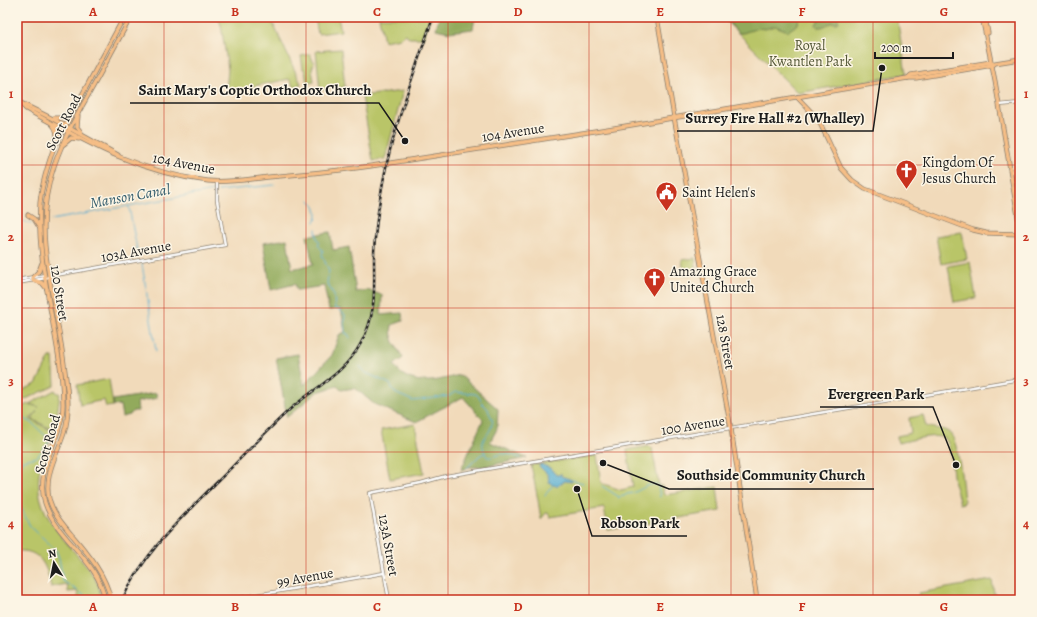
<svg xmlns="http://www.w3.org/2000/svg" width="1037" height="617" viewBox="0 0 1037 617" font-family="Alegreya,serif">
<style>
.green{fill:#b9c567;stroke:#6a7042}
.forest{fill:#92aa5c;stroke:#57633c}
.water{fill:#52acd0;stroke:#376476}
.lines{fill:none;stroke-linecap:round;stroke-linejoin:round}
.stream{stroke:#52acd0;stroke-width:1}
.minor-casing{stroke:#867b6b;stroke-width:4}
.major-casing{stroke:#867b6b;stroke-width:5}
.minor{stroke:#fff;stroke-width:2.5}
.major{stroke:#f6be86;stroke-width:3.5}
.rail-casing{stroke:#1c1c1c;stroke-width:2.5}
.rail{stroke:#fcf5e5;stroke-width:1;stroke-dasharray:3;stroke-linecap:butt}
.grid{fill:none;stroke:#c8321e;stroke-width:1;stroke-opacity:0.55}
.labels{text-anchor:middle;stroke-width:3;stroke-linejoin:round;paint-order:stroke}
.park-label{font-size:14px;fill:#535736;stroke:#fcf5e5}
.street-label{font-size:14px;fill:#1c1c1c;stroke:#fcf5e5}
.poi-label{font-size:14px;fill:#1c1c1c;stroke:#fcf5e5;text-anchor:start}
.water-label{font-size:15px;font-style:italic;fill:#345d6d;stroke:#fcf5e5}
.leader{fill:none;stroke:#1c1c1c;stroke-width:1.5}
.callout-dot{fill:#1c1c1c;stroke:#fcf5e5;stroke-width:1.5}
.callout-label{font-size:15px;text-anchor:middle;font-weight:bold;fill:#1c1c1c;stroke:#fcf5e5;stroke-width:3;stroke-linejoin:round;paint-order:stroke}
.neatline{fill:none;stroke:#c8321e;stroke-width:1.5}
.grid-label{font-size:13px;text-anchor:middle;font-weight:bold;fill:#c8321e}
</style>
<rect width="100%" height="100%" fill="#fcf5e5"/>
<filter id="ink" filterUnits="userSpaceOnUse"><feTurbulence type="fractalNoise" baseFrequency=".025" numOctaves="2"/><feDisplacementMap in="SourceGraphic" scale="8" xChannelSelector="R" yChannelSelector="G"/><feConvolveMatrix kernelMatrix="1 2 1 2 8 2 1 2 1" color-interpolation-filters="sRGB"/></filter>
<filter id="wash" filterUnits="userSpaceOnUse"><feTurbulence type="fractalNoise" baseFrequency=".012" numOctaves="4" result="noise"/><feDisplacementMap in="SourceGraphic" scale="16" xChannelSelector="R" yChannelSelector="G"/><feGaussianBlur stdDeviation="0.9" result="paint"/><feColorMatrix in="noise" values="0 0 0 0 0 0 0 0 0 0 0 0 0 0 0 0 0 1.4 0 .05"/><feComposite in="paint" operator="in"/></filter>
<g filter="url(#wash)">
<rect width="100%" height="100%" fill="#f1daba"/>
<g class="green">
<polygon points="218,17 270,17 301,84 294,87 289,79 249,87 247,89 226,93 228,69 221,25"/>
<polygon points="315,17 338,17 341,31 318,34"/>
<polygon points="379,17 431,17 423,38 409,38 407,35 405,34 400,38 384,41"/>
<polygon points="722,17 897,17 906,74 798,93"/>
<polygon points="341,49 345,87 320,90 316,51"/>
<polygon points="310,54 314,63 312,69 314,82 307,83 305,70 303,69 301,56"/>
<polygon points="403,91 385,159 373,161 362,96"/>
<polygon points="962,232 967,259 941,264 936,236"/>
<polygon points="695,258 697,273 684,275 682,260"/>
<polygon points="970,262 976,298 954,302 948,266"/>
<polygon points="50,357 53,357 55,384 54,386 17,403 17,393 36,384"/>
<polygon points="109,379 113,406 106,407 104,400 80,405 77,385"/>
<path d="M55,390L57,393H60L55,431L32,419L37,411L30,419L54,432C50,442 44,453 41,463C28,515 69,540 94,577L98,585L102,600H79L77,591L68,592L67,584L51,587C47,567 41,549 17,551V409L28,404L39,407L29,404Z"/>
<path d="M923,415L926,426C933,429 944,428 950,433C959,442 963,489 964,503L960,504C958,496 956,490 954,483C952,473 952,443 944,438C934,433 909,441 898,443L897,436L911,433L909,418Z"/>
<polygon points="415,424 424,473 390,479 381,430"/>
<polygon points="650,446 652,448 659,486 662,486 664,495 717,487 720,511 608,530 604,508 550,517 548,513 546,513 541,519 538,500 531,465 597,455 601,483 621,490 633,487 627,450"/>
<polygon points="992,580 995,600 920,600 919,593"/>
</g>
<g class="forest">
<polygon points="439,17 475,17 473,29 449,32 436,29"/>
<polygon points="724,17 799,17 798,24 788,31 775,26 765,29 758,28 743,33 738,33"/>
<path d="M820,17H837L839,22L837,23C830,21 825,28 818,27L816,25Z"/>
<path d="M330,232L333,250L349,247L356,292L367,290L382,295L381,315L402,313L403,321L392,325C389,338 397,347 403,358L394,365C397,369 401,374 405,376C423,386 442,379 460,375L498,409L497,429L490,442L527,458L482,467H469L461,470L483,420L463,397L416,422L374,404L355,388L341,390L337,386L317,392L287,417L276,358L298,354L304,385L332,355L339,335L345,332L341,309L329,310L324,286L297,290L295,284L271,290L263,243L287,239L292,269L313,264L307,236Z"/>
<polygon points="156,393 157,398 137,402 138,411 133,411 130,415 122,417 120,405 114,406 113,400"/>
</g>
<polygon class="water" points="540,464 550,468 556,475 559,475 561,473 561,476 572,480 572,482 565,481 563,482 563,483 556,486 551,484 549,482 548,475 539,466"/>
<g class="lines">
<g class="stream">
<polyline points="218,191 274,185"/>
<path d="M310,200C317,207 319,214 315,222"/>
<polyline points="129,207 138,255"/>
<polyline points="51,220 150,202 214,191"/>
<polyline points="23,221 31,224"/>
<polyline points="316,229 317,238 320,243 318,245 323,251 322,255 329,271 327,283 334,295 335,309 338,309 345,315 344,324 345,333 348,334 350,338"/>
<polyline points="142,264 156,351"/>
<path d="M360,366L364,372L390,384L395,393L413,401L449,396L455,392L476,394L479,397L482,403L488,409C489,415 494,419 492,424C489,439 476,437 487,457C493,458 495,455 501,454C509,453 514,456 521,458"/>
<polyline points="17,416 31,422 50,440 37,457 23,460 18,468 17,479"/>
<polyline points="467,468 480,455 485,453"/>
<polyline points="572,480 583,483"/>
<polyline points="17,486 20,506 30,526 56,550 59,558 63,581 91,600"/>
<polyline points="602,486 619,497"/>
<polyline points="545,495 553,485"/>
<path d="M619,498V497L624,496L627,494C638,494 648,481 658,485L660,497"/>
</g>
</g>
</g>
<g filter="url(#ink)">
<g class="lines">
<defs>
<g id="minor">
<polyline points="999,105 1020,103"/>
<polyline points="17,280 45,275"/>
<polyline points="17,283 46,278 50,276 225,245 217,200 217,181"/>
<polyline points="228,600 384,573"/>
<polyline points="389,600 370,493 421,483 446,476 1020,379"/>
</g>
<g id="major">
<polyline points="657,17 674,117 731,429 757,600"/>
<polyline points="982,17 995,81 1020,228"/>
<polyline points="985,17 988,33"/>
<polyline points="908,78 911,75 991,62"/>
<polyline points="797,97 818,119 841,168 852,180 865,189 973,230 986,233 1020,234"/>
<polyline points="17,101 51,118 118,155"/>
<path d="M20,103L26,109C86,142 139,173 208,181C228,183 249,179 269,177C303,174 337,171 371,166L614,128L908,78H916L993,65L995,63L1020,59"/>
<polyline points="78,116 77,127 81,132"/>
<polyline points="54,118 62,118 72,111"/>
<path d="M52,124C56,128 58,134 56,140"/>
<polyline points="64,144 71,138 79,139"/>
<polyline points="28,215 34,219 39,227"/>
<polyline points="33,277 39,271 42,263"/>
<polyline points="33,280 42,283 47,289"/>
<path d="M105,600C98,559 57,540 45,503C34,468 63,439 63,404C63,387 61,370 58,353C50,303 37,253 40,203C42,183 48,165 54,147L124,17"/>
<path d="M111,600C105,573 88,554 71,534C62,523 53,513 49,499C44,474 57,455 64,433C67,424 68,414 68,405C68,391 66,378 64,364C59,324 49,286 45,246C39,184 61,143 90,92C104,67 117,42 131,17"/>
</g>
</defs>
<use href="#minor" class="minor-casing"/>
<use href="#major" class="major-casing"/>
<use href="#minor" class="minor"/>
<use href="#major" class="major"/>
<defs>
<path id="rail" d="M122,600C143,554 178,521 213,486C238,462 261,436 287,412C312,389 344,375 361,343C377,314 374,289 374,257C374,242 376,227 378,212C381,191 385,170 390,150C402,105 418,61 433,17"/>
</defs>
<use href="#rail" class="rail-casing"/>
<use href="#rail" class="rail"/>
</g>
</g>
<path class="grid" d="M164,17V600M306,17V600M448,17V600M589,17V600M731,17V600M873,17V600M17,165H1020M17,308H1020M17,452H1020"/>
<defs>
<symbol id="church-pin" viewBox="-11 -11 22 30"><path d="M0 17L-7.5 6A9.5 9.5 0 1 1 7.5 6Z" fill="#c8321e" stroke="#fcf5e5"/><path d="M-1.2-6h2.4v3.5h3.3v2.4h-3.3V6h-2.4V-.1h-3.3v-2.4h3.3Z" fill="#fff"/></symbol>
<symbol id="civic-pin" viewBox="-11 -11 22 30"><path d="M0 17L-7.5 6A9.5 9.5 0 1 1 7.5 6Z" fill="#c8321e" stroke="#fcf5e5"/><path d="M-.6-6.5H3V-4.5H.6V-3L4-1V1h2V6H-6V1h2V-1L-.6-3ZM-1.2 2.5V6h2.4V2.5Z" fill="#fff"/></symbol>
</defs>
<g fill-rule="evenodd">
<use href="#church-pin" x="894" y="158" width="25" height="34"/>
<use href="#civic-pin" x="654" y="180" width="25" height="34"/>
<use href="#church-pin" x="642" y="266" width="25" height="34"/>
</g>
<g class="labels">
<g class="park-label">
<text x="810" y="50">Royal<tspan x="810" dy="16">Kwantlen Park</tspan></text>
</g>
<g class="street-label">
<text transform="translate(63 122) rotate(-63)" y="5">Scott Road</text>
<text transform="translate(513 132) rotate(-9)" y="5">104 Avenue</text>
<text transform="translate(184 163) rotate(11)" y="5">104 Avenue</text>
<text transform="translate(136 251) rotate(-10)" y="5">103A Avenue</text>
<text transform="translate(60 293) rotate(81)" y="5">120 Street</text>
<text transform="translate(726 342) rotate(80)" y="5">128 Street</text>
<text transform="translate(693 425) rotate(-9)" y="5">100 Avenue</text>
<text transform="translate(47 444) rotate(-74)" y="5">Scott Road</text>
<text transform="translate(389 545) rotate(80)" y="5">123A Street</text>
<text transform="translate(305 577) rotate(-10)" y="5">99 Avenue</text>
</g>
<g class="poi-label">
<text x="922" y="167">Kingdom Of<tspan x="922" dy="16">Jesus Church</tspan></text>
<text x="682" y="197">Saint Helen's</text>
<text x="670" y="276">Amazing Grace<tspan x="670" dy="16">United Church</tspan></text>
</g>
<g class="water-label">
<text transform="translate(130 196) rotate(-10)" y="5">Manson Canal</text>
</g>
</g>
<path class="leader" d="M405 141L379 103H130M882 68L873 131H677M956 465L933 407H820M603 463L669 489H874M577 489L592 536H687"/>
<g class="callout-dot">
<circle cx="405" cy="141" r="4"/>
<circle cx="882" cy="68" r="4"/>
<circle cx="956" cy="465" r="4"/>
<circle cx="603" cy="463" r="4"/>
<circle cx="577" cy="489" r="4"/>
</g>
<g class="callout-label">
<text x="255" y="95">Saint Mary's Coptic Orthodox Church</text>
<text x="775" y="123">Surrey Fire Hall #2 (Whalley)</text>
<text x="876" y="399">Evergreen Park</text>
<text x="771" y="480">Southside Community Church</text>
<text x="640" y="528">Robson Park</text>
</g>
<rect width="1037" height="617" fill="none" stroke="#fcf5e5" stroke-width="44"/>
<g transform="translate(54 563) rotate(350)" stroke="#fcf5e5" stroke-width="3" paint-order="stroke">
<path d="M0-3L7 15L0 10L-7 15Z" fill="#1c1c1c"/>
<text y="-6" font-size="11" font-weight="bold" text-anchor="middle" fill="#1c1c1c">N</text>
</g>
<path d="M875 52v6h78v-6" fill="none" stroke="#1c1c1c" stroke-width="2"/>
<text x="881" y="52" font-size="12" fill="#1c1c1c" stroke="#fcf5e5" stroke-width="3" paint-order="stroke">200 m</text>
<rect x="22" y="22" width="993" height="573" class="neatline"/>
<g class="grid-label">
<text x="93" y="16">A</text>
<text x="235" y="16">B</text>
<text x="377" y="16">C</text>
<text x="518" y="16">D</text>
<text x="660" y="16">E</text>
<text x="802" y="16">F</text>
<text x="944" y="16">G</text>
<text x="11" y="98">1</text>
<text x="1026" y="98">1</text>
<text x="11" y="241">2</text>
<text x="1026" y="241">2</text>
<text x="11" y="385">3</text>
<text x="1026" y="385">3</text>
<text x="11" y="528">4</text>
<text x="1026" y="528">4</text>
<text x="93" y="611">A</text>
<text x="235" y="611">B</text>
<text x="377" y="611">C</text>
<text x="518" y="611">D</text>
<text x="660" y="611">E</text>
<text x="802" y="611">F</text>
<text x="944" y="611">G</text>
</g>
</svg>
